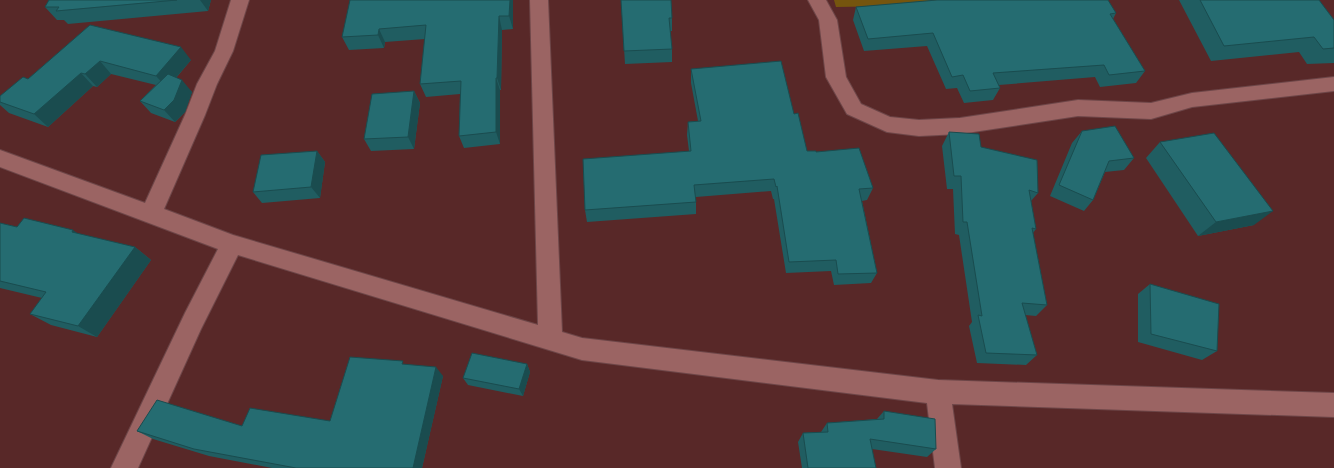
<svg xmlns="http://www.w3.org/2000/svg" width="1334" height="468" viewBox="0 0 1334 468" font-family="Mulish,sans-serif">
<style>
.green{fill:#75550e}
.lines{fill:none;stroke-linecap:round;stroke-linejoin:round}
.street-casing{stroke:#6d4648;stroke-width:2}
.street{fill:#9b6463;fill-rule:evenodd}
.wall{fill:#205d61}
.shaded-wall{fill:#1a4c4f}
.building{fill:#256c71;stroke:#1a4c4f}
</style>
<rect width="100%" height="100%" fill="#582828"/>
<polygon class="green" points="834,0 956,0 954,5 836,7"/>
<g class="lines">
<defs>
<g id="street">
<polygon points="231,0 249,0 233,51 217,84 205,115 164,209 233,235 538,325 530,0 548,0 562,332 582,338 938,380 1334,393 1334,417 952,404 961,468 935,468 927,403 582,360 238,255 201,329 138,468 111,468 185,313 218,249 0,167 0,150 145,203 185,115 197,84 215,51"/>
<polygon points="808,0 826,0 837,20 846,77 861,104 890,117 919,120 960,118 1078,100 1151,103 1192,93 1334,77 1334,91 1192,107 1151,119 1078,116 960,134 919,136 887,132 847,114 826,77 819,20"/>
</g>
</defs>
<use href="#street" class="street-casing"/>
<use href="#street" class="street"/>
</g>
<g class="wall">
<polygon points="49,0 211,0 208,11 68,24 64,20 57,20 45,7"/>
<polygon points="513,0 513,29 502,30 501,90 500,90 500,144 464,148 459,136 460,94 426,97 420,84 425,39 385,42 384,48 349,50 342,37"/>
<polygon points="621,0 672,18 672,31 670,31 672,49 672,62 625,64"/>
<polygon points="1179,0 1319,0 1334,20 1334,63 1307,64 1299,52 1211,61"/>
<polygon points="856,7 1116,13 1113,19 1145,71 1136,83 1100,87 1095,77 999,85 1000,88 993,100 964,103 957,88 946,89 927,46 864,51 853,20"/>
<polygon points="90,25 191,60 176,78 192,92 185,112 175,122 151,113 140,101 156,85 111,74 97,87 93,86 48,127 9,113 0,105 0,96 28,79"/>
<polygon points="691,69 794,114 807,151 816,152 873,188 867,200 862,201 877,273 871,283 834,285 831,271 786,273 774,199 773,199 771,191 696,197 696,214 587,222 585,210 689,151 687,135 688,122 698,121 691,83"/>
<polygon points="414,91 420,103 414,149 371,151 364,139"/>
<polygon points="1082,131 1134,158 1124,170 1105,172 1093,200 1084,211 1050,196 1072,143"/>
<polygon points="949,132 981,147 1038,193 1031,201 1036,229 1033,233 1047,305 1036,316 1025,315 1037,355 1026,365 977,363 969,326 972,322 959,235 955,234 953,189 947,189 942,146"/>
<polygon points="1160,142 1254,225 1198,236 1146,158"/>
<polygon points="317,151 325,162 320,198 262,203 253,192"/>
<polygon points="0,223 17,227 78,234 135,247 151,260 97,337 51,325 30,314 42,298 0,288"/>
<polygon points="1150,284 1217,351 1202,360 1138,342 1138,294"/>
<polygon points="527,364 530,372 523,396 468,385 463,378"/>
<polygon points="406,365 443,376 422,468 272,468 209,456 153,439 137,431 330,421"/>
<polygon points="884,411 936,449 927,457 872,449 876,468 802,468 798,442 803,433 821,432 827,423 877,419"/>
</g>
<g class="shaded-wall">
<polygon points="200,0 211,0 208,11"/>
<polygon points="510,0 513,0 513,29 509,16"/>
<polygon points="499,16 502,30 501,90 497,78"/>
<polygon points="379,29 385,42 384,48 378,35"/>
<polygon points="181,47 191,60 167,88 156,76"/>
<polygon points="100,61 111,74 97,87 85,74"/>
<polygon points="81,73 93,86 48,127 34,114"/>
<polygon points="496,78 500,90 500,144 496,132"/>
<polygon points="182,80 192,92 185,112 175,122 164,110"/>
<polygon points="414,91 420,103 414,149 408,137"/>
<polygon points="317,151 325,162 320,198 311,187"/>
<polygon points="1273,211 1254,225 1198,236 1216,222"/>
<polygon points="73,230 91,243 72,232"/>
<polygon points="135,247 151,260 97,337 78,326"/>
<polygon points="527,364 530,372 523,396 519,389"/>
<polygon points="436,367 443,376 422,468 413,468"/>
</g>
<g class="building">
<polygon points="49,0 177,0 56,11 59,7 45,7"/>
<polygon points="350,0 510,0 509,16 499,16 497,78 496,78 496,132 459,136 461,81 420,84 426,25 379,29 378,35 342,37"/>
<polygon points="621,0 671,0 672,18 669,18 672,49 624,51"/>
<polygon points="937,0 1108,0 1116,13 1110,14 1145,71 1109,75 1104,65 993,73 1000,88 970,91 963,75 952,77 933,33 868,39 856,7"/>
<polygon points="1200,0 1319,0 1334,20 1334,48 1323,49 1314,37 1224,46"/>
<polygon points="90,25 181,47 156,76 100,61 85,74 81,73 34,114 0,102 0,96 23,77 28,79"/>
<polygon points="781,61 794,114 798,113 807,151 816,151 816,152 859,148 873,188 859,189 877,273 838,274 836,260 789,262 777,186 776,187 774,179 694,185 696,202 585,210 583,159 691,151 688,122 701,121 691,69"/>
<polygon points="168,74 182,80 174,100 164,110 140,101"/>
<polygon points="414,91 408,137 364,139 372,94"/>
<polygon points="1115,126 1134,158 1109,161 1093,200 1059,185 1082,131"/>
<polygon points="949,132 979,134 981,147 1037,160 1038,193 1029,190 1036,229 1032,228 1047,305 1022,303 1037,355 986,353 978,315 982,316 967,222 963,222 961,176 954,176"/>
<polygon points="1214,133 1273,211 1216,222 1160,142"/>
<polygon points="317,151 311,187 253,192 261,155"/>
<polygon points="24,218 73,230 72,232 135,247 78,326 30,314 46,292 0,281 0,223 17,227"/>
<polygon points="1150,284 1219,304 1217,351 1151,334"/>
<polygon points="472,353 527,364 519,389 463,378"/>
<polygon points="350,357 403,361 402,364 436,367 413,468 296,468 194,449 137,431 157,400 242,426 250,408 330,421"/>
<polygon points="884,411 935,419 936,449 870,439 876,468 808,468 803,433 828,432 827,423 884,419"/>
</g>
</svg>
